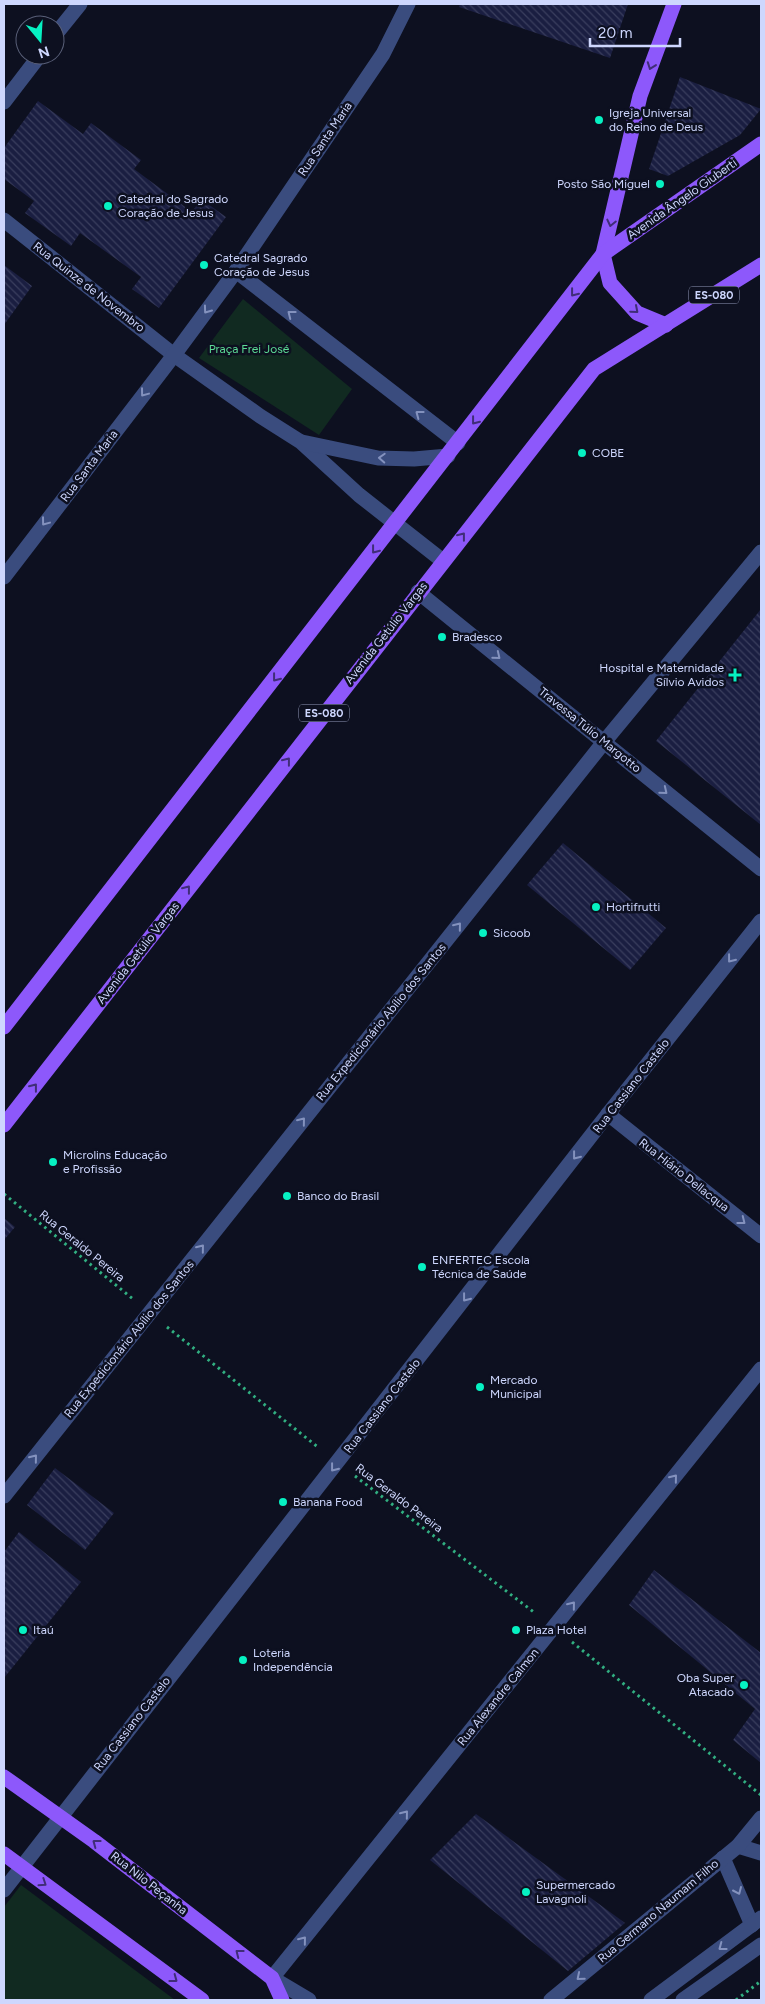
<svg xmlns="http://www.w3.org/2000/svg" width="765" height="2004" viewBox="0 0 765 2004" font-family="Figtree,sans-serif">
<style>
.park{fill:#112a21}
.building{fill:url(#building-back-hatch)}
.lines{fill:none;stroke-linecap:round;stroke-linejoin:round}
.path{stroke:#31af81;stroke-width:3;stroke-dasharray:2.5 4;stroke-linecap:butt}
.minor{stroke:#3a4c7e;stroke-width:15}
.major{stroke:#8d58fb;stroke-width:15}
.oneway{stroke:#402d78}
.oneway2{stroke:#8492be}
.poi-dot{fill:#06f1c2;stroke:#0d1020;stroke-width:2}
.labels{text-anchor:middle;stroke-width:5;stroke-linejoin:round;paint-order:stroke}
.shield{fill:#0d1020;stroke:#949bbb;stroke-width:1}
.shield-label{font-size:11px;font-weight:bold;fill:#ced7fe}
.poi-label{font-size:12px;fill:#ced7fe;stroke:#0d1020;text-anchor:start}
.street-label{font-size:12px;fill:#ced7fe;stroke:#0d1020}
.park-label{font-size:12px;fill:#5cdb95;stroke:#0d1020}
</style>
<defs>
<pattern id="building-back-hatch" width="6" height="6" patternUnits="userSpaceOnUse" patternTransform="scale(1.25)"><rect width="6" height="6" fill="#1a1e41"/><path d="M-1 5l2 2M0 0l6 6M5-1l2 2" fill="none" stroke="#3a3e5e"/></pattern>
</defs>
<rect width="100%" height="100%" fill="#0d1020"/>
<g class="park">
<polygon points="243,299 352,389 319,435 199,358"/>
<polygon points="21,1885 175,2000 4,2000 4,1907"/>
</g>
<g class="building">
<polygon points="460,4 628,4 610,58 459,7"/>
<polygon points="680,77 761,109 740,135 668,176 649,169"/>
<polygon points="38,101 83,134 91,123 141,160 134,169 192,212 201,199 226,217 159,308 132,289 141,277 80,233 71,246 25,213 34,201 4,179 4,148"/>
<polygon points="4,265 32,286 4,325"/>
<polygon points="761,609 761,825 656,741"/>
<polygon points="563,843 666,928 630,970 527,885"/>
<polygon points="4,1218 15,1227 4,1240"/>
<polygon points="55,1468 114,1513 85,1550 27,1505"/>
<polygon points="19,1532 81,1582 4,1678 4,1552"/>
<polygon points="654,1570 761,1653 761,1763 733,1740 755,1709 629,1605"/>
<polygon points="476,1814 625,1923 568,1971 430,1860"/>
</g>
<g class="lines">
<g class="path">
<polyline points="4,1194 133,1299"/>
<polyline points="167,1327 319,1448"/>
<polyline points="355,1476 535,1613"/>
<polyline points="572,1642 761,1795"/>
<polyline points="736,2000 761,1981"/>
</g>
<g class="minor">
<polyline points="55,35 80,4"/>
<polyline points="4,102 40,55"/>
<polyline points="4,220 174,355 260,416 301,442 359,495 443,561"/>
<polyline points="236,271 458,443"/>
<polyline points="302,442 378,458 414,459 448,456"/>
<polyline points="4,577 174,355 236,271 383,54 408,4"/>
<polyline points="418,592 761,869"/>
<polyline points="608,1114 761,1236"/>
<polyline points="4,1496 604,742 761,552"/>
<polyline points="738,1846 761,1853"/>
<polyline points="723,1858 752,1925"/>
<polyline points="4,1890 608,1114 761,921"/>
<polyline points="309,2000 272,1978 761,1369"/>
<polyline points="551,2000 738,1846 761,1818"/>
<polyline points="651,2000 761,1918"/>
<polyline points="683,2000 761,1945"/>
</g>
<g class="major">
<polyline points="666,325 637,313 610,283 603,254 640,96 674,4"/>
<polyline points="4,1027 603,254 761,144"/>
<polyline points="4,1125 594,369 761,265"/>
<polyline points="4,1777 94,1841 272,1978 282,2000"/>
<polyline points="4,1854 202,2000"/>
</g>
</g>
<defs><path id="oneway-chevron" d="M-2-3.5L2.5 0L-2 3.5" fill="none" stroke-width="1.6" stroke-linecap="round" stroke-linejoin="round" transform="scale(1.25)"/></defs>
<g class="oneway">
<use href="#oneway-chevron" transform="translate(651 66) rotate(110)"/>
<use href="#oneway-chevron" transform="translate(611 223) rotate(103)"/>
<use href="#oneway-chevron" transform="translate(574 293) rotate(128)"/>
<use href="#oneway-chevron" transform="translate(635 310) rotate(41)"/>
<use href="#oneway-chevron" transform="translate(475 421) rotate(128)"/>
<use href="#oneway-chevron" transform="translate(462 536) rotate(-52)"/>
<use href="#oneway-chevron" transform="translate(375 550) rotate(128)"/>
<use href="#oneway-chevron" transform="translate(276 678) rotate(128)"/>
<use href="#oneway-chevron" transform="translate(287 761) rotate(-52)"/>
<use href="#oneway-chevron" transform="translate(187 889) rotate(-52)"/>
<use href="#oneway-chevron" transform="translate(34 1087) rotate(-52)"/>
<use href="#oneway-chevron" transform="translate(96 1843) rotate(-143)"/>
<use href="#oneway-chevron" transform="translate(43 1883) rotate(34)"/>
<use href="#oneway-chevron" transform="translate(239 1953) rotate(-142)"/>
<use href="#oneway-chevron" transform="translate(174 1979) rotate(37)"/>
</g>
<g class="oneway2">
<use href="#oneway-chevron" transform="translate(207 310) rotate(126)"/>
<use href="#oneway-chevron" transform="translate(291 314) rotate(-142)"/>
<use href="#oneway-chevron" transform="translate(144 393) rotate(127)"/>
<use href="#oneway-chevron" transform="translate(419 414) rotate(-143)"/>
<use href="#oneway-chevron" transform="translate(382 458) rotate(-177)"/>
<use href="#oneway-chevron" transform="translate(45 522) rotate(127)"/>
<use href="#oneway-chevron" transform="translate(497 656) rotate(39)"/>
<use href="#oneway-chevron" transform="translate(664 791) rotate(39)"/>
<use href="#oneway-chevron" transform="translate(458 926) rotate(-51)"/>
<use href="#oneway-chevron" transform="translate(731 959) rotate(128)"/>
<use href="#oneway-chevron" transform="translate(302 1121) rotate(-51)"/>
<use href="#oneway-chevron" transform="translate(576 1156) rotate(128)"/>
<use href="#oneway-chevron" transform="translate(742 1221) rotate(38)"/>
<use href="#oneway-chevron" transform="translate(201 1248) rotate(-51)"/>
<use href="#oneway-chevron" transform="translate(466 1298) rotate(128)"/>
<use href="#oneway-chevron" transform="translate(34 1458) rotate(-51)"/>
<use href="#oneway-chevron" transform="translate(334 1468) rotate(128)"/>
<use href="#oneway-chevron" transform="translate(674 1478) rotate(-51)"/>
<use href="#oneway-chevron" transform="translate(572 1605) rotate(-51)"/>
<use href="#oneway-chevron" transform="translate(405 1814) rotate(-51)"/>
<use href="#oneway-chevron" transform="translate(738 1891) rotate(66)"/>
<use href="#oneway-chevron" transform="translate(303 1940) rotate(-51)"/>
<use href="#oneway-chevron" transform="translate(722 1947) rotate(143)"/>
<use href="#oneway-chevron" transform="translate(580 1977) rotate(140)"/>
</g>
<g class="poi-dot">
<circle cx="599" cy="120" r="5"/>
<circle cx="660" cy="184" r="5"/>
<circle cx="108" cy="206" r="5"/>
<circle cx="204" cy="265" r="5"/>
<circle cx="582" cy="453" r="5"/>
<circle cx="442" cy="637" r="5"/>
<path d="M732.5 667.5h5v5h5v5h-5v5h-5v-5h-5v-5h5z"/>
<circle cx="596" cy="907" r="5"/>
<circle cx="483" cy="933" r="5"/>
<circle cx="53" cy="1162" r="5"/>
<circle cx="287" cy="1196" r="5"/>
<circle cx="422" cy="1267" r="5"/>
<circle cx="480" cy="1387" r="5"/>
<circle cx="283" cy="1502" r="5"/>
<circle cx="23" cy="1630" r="5"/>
<circle cx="516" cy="1630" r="5"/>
<circle cx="243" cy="1660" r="5"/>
<circle cx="744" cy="1685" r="5"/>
<circle cx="526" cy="1892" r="5"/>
</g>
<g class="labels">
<g class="shield">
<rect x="689" y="286.5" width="50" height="17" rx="4"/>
<rect x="299" y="704.5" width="50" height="17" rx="4"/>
</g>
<g class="shield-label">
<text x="714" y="299">ES-080</text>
<text x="324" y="717">ES-080</text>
</g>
<g class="poi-label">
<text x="609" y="117">Igreja Universal<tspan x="609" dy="14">do Reino de Deus</tspan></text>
<text x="650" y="188" text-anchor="end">Posto São Miguel</text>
<text x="118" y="203">Catedral do Sagrado<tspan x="118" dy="14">Coração de Jesus</tspan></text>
<text x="214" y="262">Catedral Sagrado<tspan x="214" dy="14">Coração de Jesus</tspan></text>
<text x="592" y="457">COBE</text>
<text x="452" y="641">Bradesco</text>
<text x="724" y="672" text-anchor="end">Hospital e Maternidade<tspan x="724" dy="14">Sílvio Avidos</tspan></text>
<text x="606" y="911">Hortifrutti</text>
<text x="493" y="937">Sicoob</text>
<text x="63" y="1159">Microlins Educação<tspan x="63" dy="14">e Profissão</tspan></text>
<text x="297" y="1200">Banco do Brasil</text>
<text x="432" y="1264">ENFERTEC Escola<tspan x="432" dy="14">Técnica de Saúde</tspan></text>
<text x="490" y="1384">Mercado<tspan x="490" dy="14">Municipal</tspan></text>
<text x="293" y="1506">Banana Food</text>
<text x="33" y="1634">Itaú</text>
<text x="526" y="1634">Plaza Hotel</text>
<text x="253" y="1657">Loteria<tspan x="253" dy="14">Independência</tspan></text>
<text x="734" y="1682" text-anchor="end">Oba Super<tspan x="734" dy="14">Atacado</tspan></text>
<text x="536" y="1889">Supermercado<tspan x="536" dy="14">Lavagnoli</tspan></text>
</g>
<g class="street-label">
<text transform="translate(325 139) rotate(-56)" y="4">Rua Santa Maria</text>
<text transform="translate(682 199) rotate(-35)" y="4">Avenida Ângelo Giuberti</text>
<text transform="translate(89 287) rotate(38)" y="4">Rua Quinze de Novembro</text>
<text transform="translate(89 466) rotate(-53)" y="4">Rua Santa Maria</text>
<text transform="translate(386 633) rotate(-52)" y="4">Avenida Getúlio Vargas</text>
<text transform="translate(590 730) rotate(39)" y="4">Travessa Túlio Margotto</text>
<text transform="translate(138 953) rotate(-52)" y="4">Avenida Getúlio Vargas</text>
<text transform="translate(381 1022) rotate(-51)" y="4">Rua Expedicionário Abílio dos Santos</text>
<text transform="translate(631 1086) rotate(-52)" y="4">Rua Cassiano Castelo</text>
<text transform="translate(684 1175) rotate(38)" y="4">Rua Hiário Dellacqua</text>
<text transform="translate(82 1246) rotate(39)" y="4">Rua Geraldo Pereira</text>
<text transform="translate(129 1339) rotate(-51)" y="4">Rua Expedicionário Abílio dos Santos</text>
<text transform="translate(382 1406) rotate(-52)" y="4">Rua Cassiano Castelo</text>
<text transform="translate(399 1498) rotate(37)" y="4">Rua Geraldo Pereira</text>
<text transform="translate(498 1697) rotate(-51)" y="4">Rua Alexandre Calmon</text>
<text transform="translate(132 1724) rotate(-52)" y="4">Rua Cassiano Castelo</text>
<text transform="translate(149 1883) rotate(38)" y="4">Rua Nilo Peçanha</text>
<text transform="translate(658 1911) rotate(-40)" y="4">Rua Germano Naumam Filho</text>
</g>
<g class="park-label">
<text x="249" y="353">Praça Frei José</text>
</g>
</g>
<rect width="765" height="2004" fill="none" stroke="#ced7fe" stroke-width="10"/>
<g transform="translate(40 40) rotate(162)"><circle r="24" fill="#0d1020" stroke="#5a6079"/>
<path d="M0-4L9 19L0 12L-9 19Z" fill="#06f1c2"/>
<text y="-8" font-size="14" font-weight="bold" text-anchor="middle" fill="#ced7fe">N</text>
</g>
<path d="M590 38v8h90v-8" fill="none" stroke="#ced7fe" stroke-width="2.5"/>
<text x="598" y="38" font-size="15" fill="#ced7fe" stroke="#0d1020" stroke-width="4" paint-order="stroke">20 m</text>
</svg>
